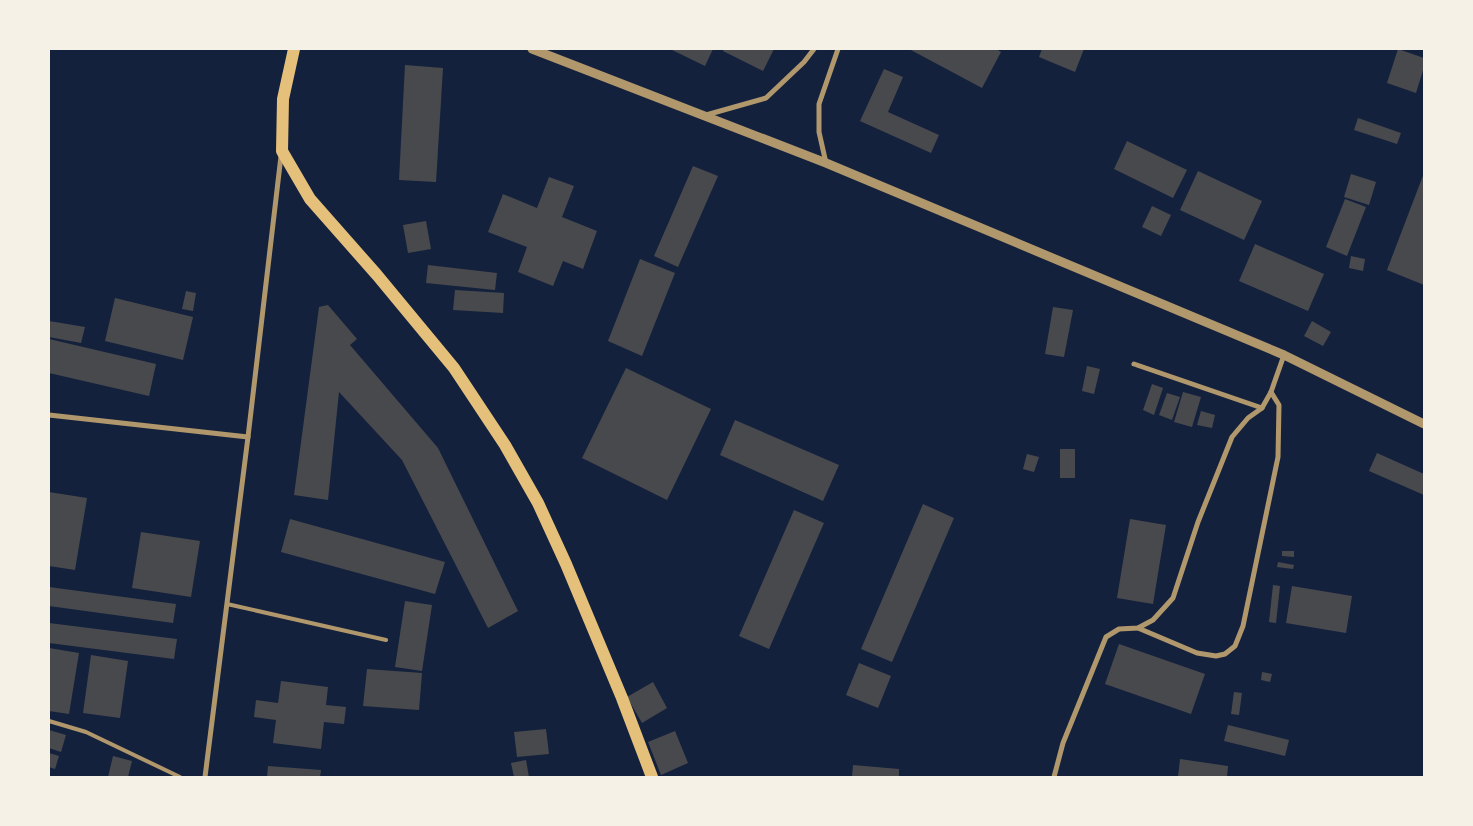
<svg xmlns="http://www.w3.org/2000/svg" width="1473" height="826" viewBox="0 0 1473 826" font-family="'Work Sans',sans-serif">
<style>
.building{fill:#48494c}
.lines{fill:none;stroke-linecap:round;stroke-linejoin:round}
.service{stroke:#b1986c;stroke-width:4}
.minor{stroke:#b1986c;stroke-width:5}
.tertiary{stroke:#b1986c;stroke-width:9}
.primary{stroke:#e5c07b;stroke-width:12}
</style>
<rect width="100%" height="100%" fill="#14213d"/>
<g class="building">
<polygon points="670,49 713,49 705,66"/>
<polygon points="724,49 774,49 763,71 723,51"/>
<polygon points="909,49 996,49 1001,52 982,88"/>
<polygon points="1042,49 1084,49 1075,72 1039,57"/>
<polygon points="1398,49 1424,58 1424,67 1416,93 1387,83"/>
<polygon points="405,65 443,68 436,182 399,180"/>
<polygon points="884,69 903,77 888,112 939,135 931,153 860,121"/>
<polygon points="1358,118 1401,133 1397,144 1354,130"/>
<polygon points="1127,141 1187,170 1173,198 1114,169"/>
<polygon points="693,166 718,176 678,267 654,256"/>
<polygon points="1198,171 1262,201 1244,240 1180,210"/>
<polygon points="1424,173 1424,285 1387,270"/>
<polygon points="1351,174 1376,182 1369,205 1344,197"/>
<polygon points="549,177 574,186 562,217 597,231 583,269 563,261 553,286 518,272 527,247 488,232 503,194 537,208"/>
<polygon points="1345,199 1366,207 1347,256 1326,247"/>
<polygon points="1152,206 1171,215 1161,236 1142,227"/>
<polygon points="426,221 431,249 408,253 403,225"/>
<polygon points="1255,244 1324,274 1308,311 1239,281"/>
<polygon points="1351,256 1365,259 1363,271 1349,268"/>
<polygon points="640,259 675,273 642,356 608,341"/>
<polygon points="428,265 497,273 495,290 426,283"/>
<polygon points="455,290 504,293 503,313 453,310"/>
<polygon points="186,291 196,293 193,311 182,309"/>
<polygon points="115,298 193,317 183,360 105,341"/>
<polygon points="328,305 357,339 350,345 438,448 518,611 488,628 402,460 339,392 328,500 294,495 319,307"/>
<polygon points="1053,307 1073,310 1064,357 1045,354"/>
<polygon points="49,321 85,327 81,343 49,337"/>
<polygon points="1312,321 1331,332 1323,346 1304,336"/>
<polygon points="49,339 156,364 149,396 49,373"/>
<polygon points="1087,366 1100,369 1094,394 1082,391"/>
<polygon points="626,368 711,409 667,500 582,458"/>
<polygon points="1152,384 1163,388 1154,415 1143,410"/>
<polygon points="1183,392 1201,397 1192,427 1174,422"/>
<polygon points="1167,393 1180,397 1172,420 1159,415"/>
<polygon points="1201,411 1215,415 1212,428 1197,425"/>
<polygon points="735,420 839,465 823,501 720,455"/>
<rect x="1060" y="449" width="15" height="29"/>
<polygon points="1377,453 1424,474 1424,495 1369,471"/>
<polygon points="1027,454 1039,457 1034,472 1023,469"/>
<polygon points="49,492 87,498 75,570 49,566"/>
<polygon points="923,504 954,518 892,662 861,649"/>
<polygon points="794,510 824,523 769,649 739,636"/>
<polygon points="290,519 445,562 435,594 281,552"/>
<polygon points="1130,519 1166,525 1153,604 1117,598"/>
<polygon points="141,532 200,541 191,597 132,588"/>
<polygon points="1282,551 1294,551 1294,557 1282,556"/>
<polygon points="1278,562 1294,565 1293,569 1277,567"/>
<polygon points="1273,585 1280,586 1276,623 1269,622"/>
<polygon points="1292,586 1352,596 1346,633 1286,623"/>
<polygon points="49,587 176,604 173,623 49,606"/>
<polygon points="405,601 432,605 422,671 395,667"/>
<polygon points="49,623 177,639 174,659 49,643"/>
<polygon points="1119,644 1205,674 1191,714 1105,684"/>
<polygon points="49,648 79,653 69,714 49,711"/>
<polygon points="91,655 128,661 120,718 83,713"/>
<polygon points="859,663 891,676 878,708 846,695"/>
<polygon points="367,669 422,673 419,710 363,706"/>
<polygon points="1262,672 1272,674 1270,682 1261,680"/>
<polygon points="281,681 328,687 326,705 346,707 344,724 324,722 321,749 273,743 276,720 254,717 256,700 278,703"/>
<polygon points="653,682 667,708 642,723 627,697"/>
<polygon points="1234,692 1242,693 1239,715 1231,714"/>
<polygon points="1228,725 1289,740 1285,756 1224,741"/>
<polygon points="546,729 549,754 517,757 514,732"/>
<polygon points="49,730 66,735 61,752 49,748"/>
<polygon points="675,731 688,763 661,775 648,742"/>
<polygon points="49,753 59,756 55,769 49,767"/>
<polygon points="113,756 132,761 128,777 108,777"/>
<polygon points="1180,759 1228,766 1227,777 1178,777"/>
<polygon points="526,760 529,777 514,777 511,763"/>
<polygon points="853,765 899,769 899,777 852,777"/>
<polygon points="268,766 321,770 320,777 267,777"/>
</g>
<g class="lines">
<g class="service">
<polyline points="227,604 386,640"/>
<polyline points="49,721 86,732 180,777"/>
</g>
<g class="minor">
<polyline points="706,115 766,98 804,62 814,49"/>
<polyline points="826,163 819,132 819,104 838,49"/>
<polyline points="1134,364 1262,408"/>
<polyline points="49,415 248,437"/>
<polyline points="1138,628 1197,653 1216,656 1225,654 1235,646 1243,626 1278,457 1279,405 1271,392"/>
<polyline points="205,777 248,437 281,156"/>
<polyline points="1054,777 1063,743 1106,637 1119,629 1138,628 1153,620 1173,598 1198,522 1232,437 1248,418 1262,408 1271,392 1284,355"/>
</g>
<polyline class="tertiary" points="532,49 826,163 1284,355 1424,424"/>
<polyline class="primary" points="294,49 283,99 282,151 310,199 377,275 454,368 505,445 538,503 566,564 622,698 652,777"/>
</g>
<rect width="1473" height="826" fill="none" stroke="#f6f1e7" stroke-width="100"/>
</svg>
